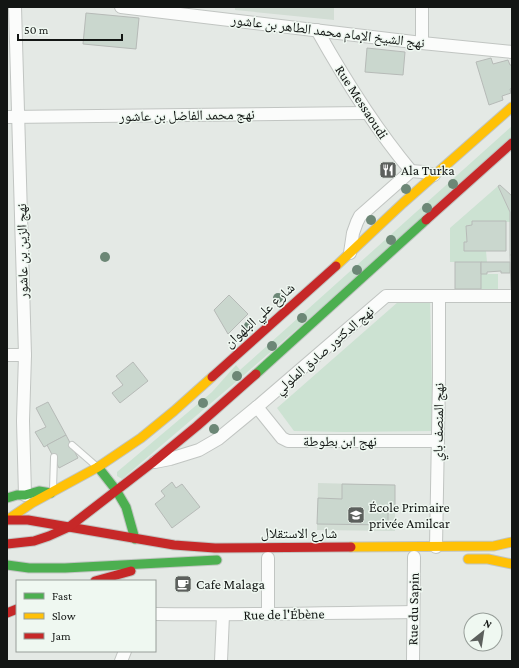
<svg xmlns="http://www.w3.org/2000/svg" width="519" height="668" viewBox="0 0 519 668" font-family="'Crimson Pro','Noto Naskh Arabic',serif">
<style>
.built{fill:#d2ddd4}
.green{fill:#cce2d2}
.building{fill:#cad7ce;stroke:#b6bab7}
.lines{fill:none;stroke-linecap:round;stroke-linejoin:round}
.lane-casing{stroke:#c1c5c2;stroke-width:8}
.street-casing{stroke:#c1c5c2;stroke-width:14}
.fast-casing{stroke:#c1c5c2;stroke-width:11}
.slow-casing{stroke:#c1c5c2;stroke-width:11}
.jam-casing{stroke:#c1c5c2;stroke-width:11}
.lane{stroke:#fbfcfb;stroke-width:6}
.street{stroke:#fbfcfb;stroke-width:12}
.fast{stroke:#4caf50;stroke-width:9}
.slow{stroke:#ffc107;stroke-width:9}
.jam{stroke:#c62828;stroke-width:9}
.tree{fill:#6c8776}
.labels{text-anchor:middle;stroke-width:3;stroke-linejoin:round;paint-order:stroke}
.street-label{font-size:14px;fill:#131614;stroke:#eff8f1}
.poi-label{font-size:14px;fill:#131614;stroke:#eff8f1;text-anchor:start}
</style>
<rect width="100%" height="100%" fill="#e4e9e5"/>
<g class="built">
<polygon points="235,7 334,7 334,20 235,10"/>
<polygon points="318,483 395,485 395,531 317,530"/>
</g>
<g class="green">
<polygon points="512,126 512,143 244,375 122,479 117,476 117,472 212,392 236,365 240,370"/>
<polygon points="498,186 510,212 510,222 472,221 472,225 466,226 467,242 486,251 487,262 450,262 450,228"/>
<rect x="481" y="274" width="17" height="15"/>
<polygon points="430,300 433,431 343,432 294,431 277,408 398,302"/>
</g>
<g class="building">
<polygon points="86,13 139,18 136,49 83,44"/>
<polygon points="367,48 405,52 403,75 365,72"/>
<polygon points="491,58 493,64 508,60 510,65 512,65 512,88 510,89 511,93 502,96 503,100 489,105 476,62"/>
<polygon points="500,185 512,196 512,255 510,255 510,212 498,186"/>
<polygon points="472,221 506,221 506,251 464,251 464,242 467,242 466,226 472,225"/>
<polygon points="510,255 512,255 512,289 511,289"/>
<rect x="455" y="262" width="26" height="27"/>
<polygon points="481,262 510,262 510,273 501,273 501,271 487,272 487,274 481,274"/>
<polygon points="229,295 248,314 228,334 214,310"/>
<polygon points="133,362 148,381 120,403 112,393 123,385 116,376"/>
<polygon points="48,402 66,435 44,447 35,432 46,427 36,408"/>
<polygon points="66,435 78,458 59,468 47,445"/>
<polygon points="172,482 176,488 182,484 200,507 172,528 155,504 165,496 161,491"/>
<polygon points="342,484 395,485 395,507 388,507 388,525 317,524 318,498 342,499"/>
</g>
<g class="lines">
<defs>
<g id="lane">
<polyline points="72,445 95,465"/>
<polyline points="53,489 54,457"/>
</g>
<g id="street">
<polyline points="15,7 25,355 23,421 25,495"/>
<polyline points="121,7 422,43 512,52"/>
<path d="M317,30C345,80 374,127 411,171"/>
<polyline points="422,43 422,7"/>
<polyline points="7,117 367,113"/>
<polyline points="350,253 353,233 357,222 360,216 411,171 423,172 434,175"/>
<polyline points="7,355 25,355"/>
<polyline points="257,407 282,438 288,441 438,441"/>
<polyline points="155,462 170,459 199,450 218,439 257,407 386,296 512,296"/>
<polyline points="436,547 439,377 439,296"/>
<polyline points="268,613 268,558"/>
<path d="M155,614C241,615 327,613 413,612"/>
<polyline points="121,661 125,651"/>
<polyline points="221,661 223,615"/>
<polyline points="413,661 414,557"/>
</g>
<g id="fast">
<polyline points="256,374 426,220"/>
<polyline points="98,467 116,490 126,507 135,539"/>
<polyline points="7,498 17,495 25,495 39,491 51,493"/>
<polyline points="7,565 29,568 65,568 217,560"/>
</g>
<g id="slow">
<polyline points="336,266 403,203 512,107"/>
<polyline points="7,520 32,503 98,467 141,438 174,411 212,377"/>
<polyline points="351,547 494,546 512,542"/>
<polyline points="468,559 488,559 512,564"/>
</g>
<g id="jam">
<polyline points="426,220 512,143"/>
<polyline points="212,377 336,266"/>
<polyline points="7,520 28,520 174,545 215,548 351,547"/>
<polyline points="7,544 34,541 49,536 69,527 152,463 197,426 256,374"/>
<polyline points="95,581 131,571"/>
<polyline points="7,613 17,609"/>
</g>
</defs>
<use href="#lane" class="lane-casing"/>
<use href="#street" class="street-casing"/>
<use href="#fast" class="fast-casing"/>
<use href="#slow" class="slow-casing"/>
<use href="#jam" class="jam-casing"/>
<use href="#lane" class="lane"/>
<use href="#street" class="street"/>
<use href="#fast" class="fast"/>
<use href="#slow" class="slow"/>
<use href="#jam" class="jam"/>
</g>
<g class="tree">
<circle cx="453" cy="184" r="5"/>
<circle cx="406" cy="189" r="5"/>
<circle cx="427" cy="208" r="5"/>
<circle cx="371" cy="220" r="5"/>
<circle cx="391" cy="240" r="5"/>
<circle cx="105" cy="257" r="5"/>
<circle cx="357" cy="270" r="5"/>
<circle cx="278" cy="298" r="5"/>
<circle cx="302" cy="318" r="5"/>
<circle cx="249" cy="326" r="5"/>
<circle cx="272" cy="346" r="5"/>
<circle cx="237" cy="376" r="5"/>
<circle cx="203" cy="403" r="5"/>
<circle cx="214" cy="429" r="5"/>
</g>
<defs>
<symbol id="restaurant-square" viewBox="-11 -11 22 22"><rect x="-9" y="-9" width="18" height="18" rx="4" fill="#5c605d" stroke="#eff8f1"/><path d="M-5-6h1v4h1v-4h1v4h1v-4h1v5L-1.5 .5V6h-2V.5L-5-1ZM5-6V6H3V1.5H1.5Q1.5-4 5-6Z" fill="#fff"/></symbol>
<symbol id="school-square" viewBox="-11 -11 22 22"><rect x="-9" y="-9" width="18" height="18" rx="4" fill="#5c605d" stroke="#eff8f1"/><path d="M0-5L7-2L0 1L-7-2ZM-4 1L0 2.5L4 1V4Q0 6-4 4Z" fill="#fff"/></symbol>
<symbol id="cafe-square" viewBox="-11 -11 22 22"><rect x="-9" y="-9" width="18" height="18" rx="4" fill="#5c605d" stroke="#eff8f1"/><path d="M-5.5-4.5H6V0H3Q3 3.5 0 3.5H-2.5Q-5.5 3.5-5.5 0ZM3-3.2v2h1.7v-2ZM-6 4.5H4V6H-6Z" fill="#fff"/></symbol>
</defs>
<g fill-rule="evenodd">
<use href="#restaurant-square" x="378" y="160" width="20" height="20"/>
<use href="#school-square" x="346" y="505" width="20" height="20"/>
<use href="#cafe-square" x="173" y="574" width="20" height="20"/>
</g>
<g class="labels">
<g class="street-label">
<text transform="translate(328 31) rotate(7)" y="5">نهج الشيخ الإمام محمد الطاهر بن عاشور</text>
<text transform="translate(362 102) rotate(57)" y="5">Rue Messaoudi</text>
<text transform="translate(187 115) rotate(-1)" y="5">نهج محمد الفاضل بن عاشور</text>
<text transform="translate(22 251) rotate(-91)" y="5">نهج الزين بن عاشور</text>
<text transform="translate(259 315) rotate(-42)" y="5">شارع علي البلهوان</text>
<text transform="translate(324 350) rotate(-41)" y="5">نهج الدكتور صادق الملولي</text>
<text transform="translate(438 422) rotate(-89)" y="5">نهج المنصف باي</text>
<text x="340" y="446">نهج ابن بطوطة</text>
<text x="299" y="538">شارع الاستقلال</text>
<text transform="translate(413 609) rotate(-89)" y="5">Rue du Sapin</text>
<text transform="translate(284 614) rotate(-1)" y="5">Rue de l'Ébène</text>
</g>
<g class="poi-label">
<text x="401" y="175">Ala Turka</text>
<text x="369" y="512">École Primaire<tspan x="369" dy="16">privée Amilcar</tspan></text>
<text x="196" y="589">Cafe Malaga</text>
</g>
</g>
<rect width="519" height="668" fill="none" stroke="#131614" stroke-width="16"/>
<rect x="16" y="580" width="140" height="72" fill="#eff8f1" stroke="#979e99"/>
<rect x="24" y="593" width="20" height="6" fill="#4caf50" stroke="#979e99"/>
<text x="52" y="600" font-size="12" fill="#131614">Fast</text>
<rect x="24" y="613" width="20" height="6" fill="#ffc107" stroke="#979e99"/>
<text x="52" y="620" font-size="12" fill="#131614">Slow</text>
<rect x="24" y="633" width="20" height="6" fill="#c62828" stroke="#979e99"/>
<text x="52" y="640" font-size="12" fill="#131614">Jam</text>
<g transform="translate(483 632) rotate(30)"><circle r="19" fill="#eff8f1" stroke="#979e99"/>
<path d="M0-3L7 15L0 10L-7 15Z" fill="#5c605d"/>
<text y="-6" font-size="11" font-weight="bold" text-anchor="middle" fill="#131614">N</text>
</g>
<path d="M18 34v6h104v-6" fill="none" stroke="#131614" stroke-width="2"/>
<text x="24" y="34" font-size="12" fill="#131614" stroke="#eff8f1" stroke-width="3" paint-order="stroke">50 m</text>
</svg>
